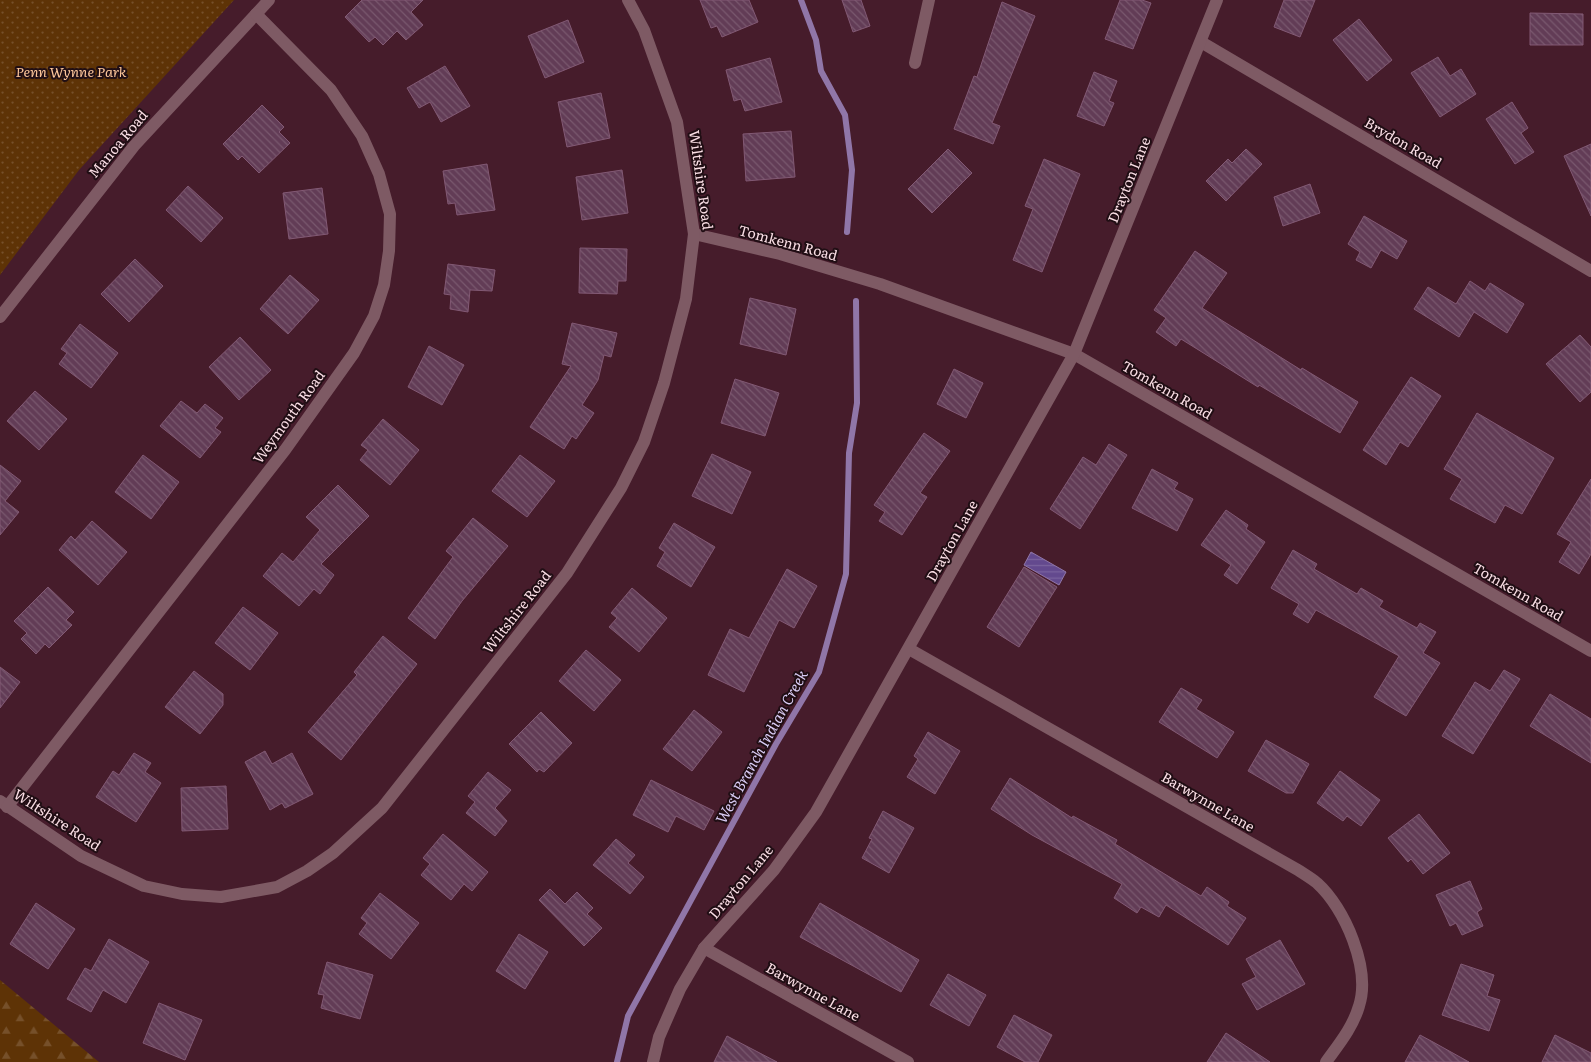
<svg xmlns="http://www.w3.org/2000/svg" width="1591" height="1062" viewBox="0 0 1591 1062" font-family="Literata,serif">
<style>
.forest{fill:url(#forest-firs)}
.park{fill:url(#park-dots)}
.water{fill:url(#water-rules);stroke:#9076a8}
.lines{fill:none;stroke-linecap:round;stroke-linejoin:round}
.stream{stroke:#9076a8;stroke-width:6}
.building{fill:url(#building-back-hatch);stroke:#825974}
.street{stroke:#7e5a64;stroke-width:12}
.labels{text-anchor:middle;stroke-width:4;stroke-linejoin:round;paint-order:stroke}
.park-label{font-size:14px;font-style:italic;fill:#fdc69a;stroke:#200e14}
.street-label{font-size:14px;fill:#fadee5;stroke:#200e14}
.water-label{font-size:15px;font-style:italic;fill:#d8cbf3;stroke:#200e14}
</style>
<defs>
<pattern id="forest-firs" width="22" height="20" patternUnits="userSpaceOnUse" patternTransform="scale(1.25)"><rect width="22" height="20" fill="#5e3306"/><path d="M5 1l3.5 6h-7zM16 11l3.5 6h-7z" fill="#76502a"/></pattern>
<pattern id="park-dots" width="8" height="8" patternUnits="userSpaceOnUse" patternTransform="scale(1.25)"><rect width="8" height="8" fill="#5e3306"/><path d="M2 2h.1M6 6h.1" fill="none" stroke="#76502a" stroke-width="1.8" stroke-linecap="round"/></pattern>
<pattern id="water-rules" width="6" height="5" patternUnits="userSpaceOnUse" patternTransform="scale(1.25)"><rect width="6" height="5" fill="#63498e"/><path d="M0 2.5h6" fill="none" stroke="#7a639e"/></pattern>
<pattern id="building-back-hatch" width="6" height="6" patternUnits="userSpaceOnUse" patternTransform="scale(1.25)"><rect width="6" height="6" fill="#623c56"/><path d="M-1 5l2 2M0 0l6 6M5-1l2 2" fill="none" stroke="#79586e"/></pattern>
</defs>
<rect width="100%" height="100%" fill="#461c2b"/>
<polygon class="forest" points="0,980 99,1062 0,1062"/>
<polygon class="park" points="0,0 234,0 79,170 0,275"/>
<polygon class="water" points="1031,552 1066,572 1059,585 1024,565"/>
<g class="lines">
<g class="stream">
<polyline points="801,0 816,40 821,71 845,115 852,170 847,232"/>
<polyline points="617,1062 628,1016 776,744 819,672 846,574 849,453 857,403 856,301"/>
</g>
</g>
<g class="building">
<polygon points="362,0 423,0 411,12 423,25 406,40 397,31 383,45 375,37 369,42 345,17"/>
<polygon points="700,0 749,0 758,22 722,37 717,26 711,28"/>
<polygon points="842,0 861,0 870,26 853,32"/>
<polygon points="1120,0 1142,0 1151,3 1133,49 1105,39"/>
<polygon points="1284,0 1315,0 1300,37 1274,27"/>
<polygon points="1002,2 1035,16 992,123 1000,126 993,144 954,129 974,76 977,77"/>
<polygon points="1530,13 1583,14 1583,45 1530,45"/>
<polygon points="1359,19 1392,60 1367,81 1333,40"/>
<polygon points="568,20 584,62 545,78 528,36"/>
<polygon points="1438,57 1450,76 1461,69 1476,94 1440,117 1411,73"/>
<polygon points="770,58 782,102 745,111 741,99 734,101 726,70"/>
<polygon points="445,66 470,106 441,122 430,102 419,108 407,88"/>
<polygon points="1094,72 1117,81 1109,101 1114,103 1104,126 1077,116"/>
<polygon points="601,93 610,138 567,147 558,102"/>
<polygon points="1512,102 1528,128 1521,133 1534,152 1515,164 1486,119"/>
<polygon points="262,105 284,127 279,132 290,143 259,173 242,156 238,160 223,144"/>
<polygon points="791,131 795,177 746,181 743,134"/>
<polygon points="1591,144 1591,216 1564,156"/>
<polygon points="948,149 972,173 932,213 908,189"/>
<polygon points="1246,149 1262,164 1226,201 1206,181 1228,159 1232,163"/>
<polygon points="1044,159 1080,174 1042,272 1013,260 1033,209 1025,206"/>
<polygon points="487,164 495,210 457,215 455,203 448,204 443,171"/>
<polygon points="622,170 628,213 582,220 576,177"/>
<polygon points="1310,184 1320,213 1283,226 1274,197"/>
<polygon points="188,186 223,218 201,242 166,210"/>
<polygon points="322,188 328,234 289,239 283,193"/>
<polygon points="1364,216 1407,241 1397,259 1381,250 1371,268 1356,260 1360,252 1348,244"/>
<polygon points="580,248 627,249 626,281 618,281 617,294 579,293"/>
<polygon points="1195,251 1227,273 1202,308 1301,370 1302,368 1358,402 1340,433 1259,385 1258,387 1181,339 1176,346 1156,332 1166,318 1154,310"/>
<polygon points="135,259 163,286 129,322 101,294"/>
<polygon points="448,264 495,270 492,291 470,290 468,312 450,309 451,295 444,294"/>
<polygon points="290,275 319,300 288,334 260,309"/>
<polygon points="1470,281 1485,291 1490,283 1524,304 1507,333 1474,312 1459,337 1414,309 1428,287 1456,304"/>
<polygon points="750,298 796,309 786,355 740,344"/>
<polygon points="572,323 617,333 611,357 604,355 598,380 582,405 594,413 576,439 572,436 564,449 530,427 571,366 562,364"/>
<polygon points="80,324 118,353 91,388 59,364 67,353 61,349"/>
<polygon points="1580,335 1591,347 1591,392 1580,402 1546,364"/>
<polygon points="240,337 271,370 239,400 209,367"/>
<polygon points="429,346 464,365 442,405 408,387"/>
<polygon points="954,369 983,383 966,418 937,404"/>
<polygon points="1411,377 1441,396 1408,447 1400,442 1386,465 1363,450"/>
<polygon points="735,379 779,393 765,436 721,423"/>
<polygon points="35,391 67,419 39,450 7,421"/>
<polygon points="181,401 197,413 205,404 223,418 215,428 221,432 200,458 160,426"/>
<polygon points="1477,413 1554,458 1522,514 1505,505 1495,523 1450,499 1462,479 1444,469"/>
<polygon points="383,419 419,450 390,485 360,460 368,450 361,445"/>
<polygon points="924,433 950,451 920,493 927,497 902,535 879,521 885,512 874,505"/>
<polygon points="1109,444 1127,455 1080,529 1050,509 1083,457 1096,465"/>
<polygon points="712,454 751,472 732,514 692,496"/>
<polygon points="143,455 179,482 151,519 115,492"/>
<polygon points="520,455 555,481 527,517 492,491"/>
<polygon points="0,465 21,481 5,501 19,512 0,535"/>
<polygon points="1152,469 1178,483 1174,489 1193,499 1177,531 1132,508"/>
<polygon points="1591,479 1591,554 1579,574 1559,562 1571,542 1557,534"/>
<polygon points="338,485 369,516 321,564 334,575 320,594 314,589 299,606 263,576 282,553 293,562 320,530 306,517"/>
<polygon points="1226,510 1248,525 1246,529 1265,542 1237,584 1224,575 1231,565 1201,545"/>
<polygon points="473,518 508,546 462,601 435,639 408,618 453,557 446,551"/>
<polygon points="92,521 127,552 98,585 59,550 71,536 75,540"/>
<polygon points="674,523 715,547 691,587 657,566 665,552 659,548"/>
<polygon points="1293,550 1317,564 1314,569 1357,594 1361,588 1383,601 1379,607 1417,628 1420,623 1436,632 1423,653 1440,663 1406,716 1374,697 1399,656 1316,610 1308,623 1293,614 1299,604 1271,588"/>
<polygon points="1024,567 1057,587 1019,647 987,627"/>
<polygon points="787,569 817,586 794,628 779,620 744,692 708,675 730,629 749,638"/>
<polygon points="48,587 74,612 66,620 72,625 49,648 45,644 36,654 21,639 27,633 14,621"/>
<polygon points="632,588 667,618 639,652 609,627 617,618 611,613"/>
<polygon points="243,607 278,633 250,670 215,643"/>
<polygon points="383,636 417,664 341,760 308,732 357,675 354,672"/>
<polygon points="586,650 621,680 594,711 559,681"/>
<polygon points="0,667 20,682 0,708"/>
<polygon points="1504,670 1520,679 1473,754 1442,736 1475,682 1490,691"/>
<polygon points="194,671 223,694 223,705 200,734 165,707"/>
<polygon points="1181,688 1202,700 1196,709 1234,732 1217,758 1159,722"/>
<polygon points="1550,694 1591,719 1591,763 1530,726"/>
<polygon points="694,710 722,732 692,771 663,749"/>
<polygon points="541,712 572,743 544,772 539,769 537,772 509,744"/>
<polygon points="928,732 960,751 935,794 907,777 918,759 914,756"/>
<polygon points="1266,740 1309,764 1293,793 1286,793 1248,771"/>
<polygon points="265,751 272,764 292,753 313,794 285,808 282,803 270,810 245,762"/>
<polygon points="134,753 151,763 145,772 161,783 136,822 96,797 113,771 119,775"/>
<polygon points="1340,771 1380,800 1361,826 1347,816 1343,821 1317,803"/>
<polygon points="488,772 511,790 495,808 507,821 495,836 466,813 475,802 468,796"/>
<polygon points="1010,778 1072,818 1073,816 1117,840 1115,844 1201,896 1207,887 1229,902 1227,906 1246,918 1228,945 1166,905 1159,917 1141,907 1137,913 1114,898 1122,884 1032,835 991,809"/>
<polygon points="651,780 714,811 704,830 676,816 668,832 633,815"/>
<polygon points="226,786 228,829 182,831 181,788"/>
<polygon points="883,811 914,828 889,873 862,858 872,839 869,838"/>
<polygon points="1419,814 1450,853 1423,874 1411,859 1408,862 1388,838"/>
<polygon points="443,834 488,872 472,891 464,884 451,900 421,875 430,864 423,858"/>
<polygon points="616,839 635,855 628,863 644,877 630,894 593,865"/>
<polygon points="1470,881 1482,909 1477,912 1483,926 1462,935 1456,923 1450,926 1436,895"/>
<polygon points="550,889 565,904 577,892 593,908 587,914 602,928 584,946 539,900"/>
<polygon points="380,893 419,923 391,959 359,934 367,923 361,918"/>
<polygon points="36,903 75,929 48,969 10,944"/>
<polygon points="820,903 919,960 901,992 800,937"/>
<polygon points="519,934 548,952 525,989 496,971"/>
<polygon points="109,939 149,962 126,1003 103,990 91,1012 67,999 85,968 91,971"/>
<polygon points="1280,940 1305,984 1257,1010 1242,984 1256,977 1246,959"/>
<polygon points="327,962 373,975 360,1019 321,1008 324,995 318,994"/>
<polygon points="1461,964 1494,975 1487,996 1500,1000 1489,1031 1442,1015"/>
<polygon points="948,974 986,995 969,1026 930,1005"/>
<polygon points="159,1003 202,1020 185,1060 143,1043"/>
<polygon points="1014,1015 1052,1035 1038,1062 1025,1062 997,1047"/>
<polygon points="1226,1033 1270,1062 1207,1062"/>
<polygon points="1420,1035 1433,1042 1469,1062 1405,1062"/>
<polygon points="1555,1035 1591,1053 1591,1062 1542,1062"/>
<polygon points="727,1036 777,1062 714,1062"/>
</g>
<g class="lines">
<g class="street">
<polyline points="1201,42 1591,271"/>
<polyline points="915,63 929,0"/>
<polyline points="694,234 780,254 880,284 1074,354 1591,651"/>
<polyline points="0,317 134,146 269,0"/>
<path d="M909,649L1298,870C1304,874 1311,878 1317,883C1345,908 1371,969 1359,1006C1353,1027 1339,1044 1326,1062"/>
<polyline points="0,801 81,856 144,886 182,894 221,897 277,887 307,871 333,853 382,808 567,573 621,488 644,442 664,383 686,299 694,234 677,122 644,30 628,0"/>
<polyline points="7,807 285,450 354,353 374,316 384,285 389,251 390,214 379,174 362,136 331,90 256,14"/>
<polyline points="704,948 908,1062"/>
<polyline points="653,1062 659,1037 680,989 704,948 774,870 816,812 1074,354 1217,0"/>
</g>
</g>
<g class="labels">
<g class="park-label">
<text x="71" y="77">Penn Wynne Park</text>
</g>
<g class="street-label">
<text transform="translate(1403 143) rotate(30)" y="5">Brydon Road</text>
<text transform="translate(118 144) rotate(-50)" y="5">Manoa Road</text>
<text transform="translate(701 180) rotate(82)" y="5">Wiltshire Road</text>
<text transform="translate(1129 180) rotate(-68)" y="5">Drayton Lane</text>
<text transform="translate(788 243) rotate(15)" y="5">Tomkenn Road</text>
<text transform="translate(1167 390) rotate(30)" y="5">Tomkenn Road</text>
<text transform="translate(289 417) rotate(-54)" y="5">Weymouth Road</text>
<text transform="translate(952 541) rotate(-61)" y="5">Drayton Lane</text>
<text transform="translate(1518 592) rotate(30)" y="5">Tomkenn Road</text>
<text transform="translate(517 612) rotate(-52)" y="5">Wiltshire Road</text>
<text transform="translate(1208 802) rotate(30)" y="5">Barwynne Lane</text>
<text transform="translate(57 820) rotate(33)" y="5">Wiltshire Road</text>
<text transform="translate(741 882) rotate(-50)" y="5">Drayton Lane</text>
<text transform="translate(813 992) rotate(29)" y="5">Barwynne Lane</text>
</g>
<g class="water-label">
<text transform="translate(762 747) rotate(-61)" y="5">West Branch Indian Creek</text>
</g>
</g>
</svg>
